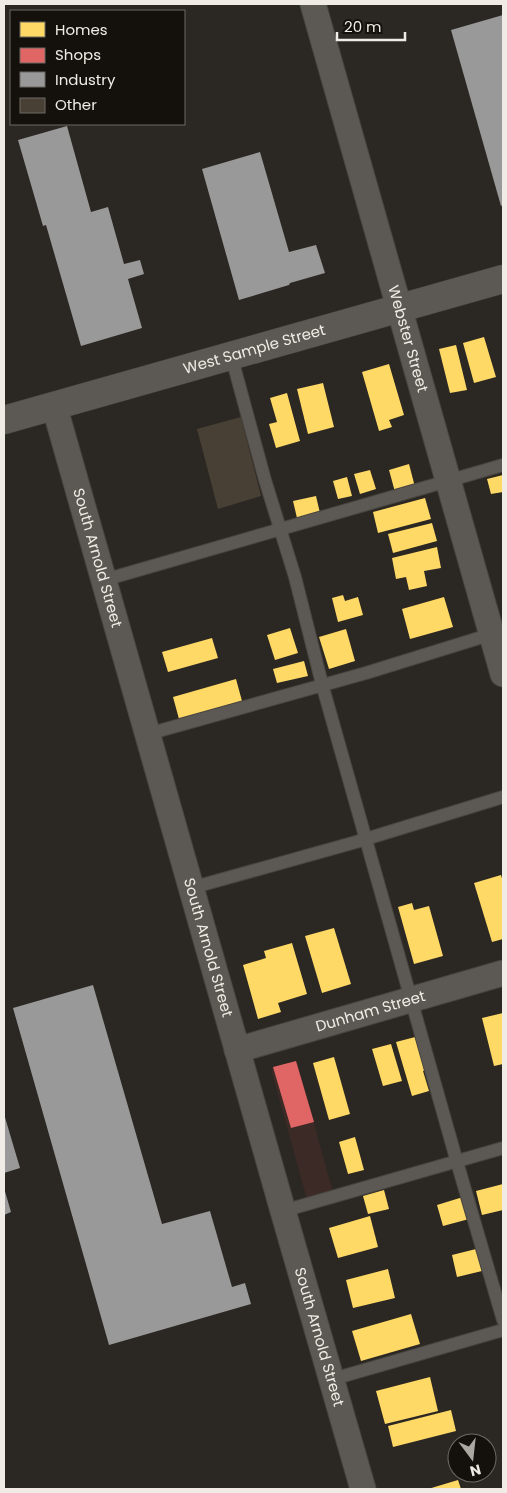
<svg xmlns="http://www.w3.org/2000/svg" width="507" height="1493" viewBox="0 0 507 1493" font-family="Poppins,sans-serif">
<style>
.commercial{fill:#3b2a25}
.homes{fill:#ffd966}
.shops{fill:#e06666}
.industry{fill:#999}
.building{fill:#484034}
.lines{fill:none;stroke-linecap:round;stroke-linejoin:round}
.service-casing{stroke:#47443f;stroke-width:14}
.minor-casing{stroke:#47443f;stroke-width:27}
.secondary-casing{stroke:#47443f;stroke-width:29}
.service{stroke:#5c5954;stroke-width:12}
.minor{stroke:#5c5954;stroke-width:25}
.secondary{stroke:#5c5954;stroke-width:28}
.labels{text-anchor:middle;stroke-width:5;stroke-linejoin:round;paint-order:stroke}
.street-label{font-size:15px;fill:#f0ece5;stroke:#14110d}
</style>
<rect width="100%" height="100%" fill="#2b2722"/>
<polygon class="commercial" points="297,1062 333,1192 307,1200 271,1069"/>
<g class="homes">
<polygon points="484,337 496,377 474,383 463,343"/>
<polygon points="456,345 467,390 450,393 439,349"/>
<polygon points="389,364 404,415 389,420 392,427 379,431 362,372"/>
<polygon points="323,383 334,427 308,434 297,389"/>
<polygon points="287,393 300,441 276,448 269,424 277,422 270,398"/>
<polygon points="409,464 415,487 395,492 389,470"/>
<polygon points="370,470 376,489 360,494 354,474"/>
<polygon points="503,475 503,492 491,494 487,479"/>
<polygon points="347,477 352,496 338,499 333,481"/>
<polygon points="316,496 320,513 297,518 293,501"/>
<polygon points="425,498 431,519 378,533 373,512"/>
<polygon points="432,523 437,541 393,553 388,534"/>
<polygon points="437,547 441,568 424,571 427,586 409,590 406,577 396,579 392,558"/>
<polygon points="343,595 345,601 358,597 363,615 338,622 332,598"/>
<polygon points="444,597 453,627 410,639 402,609"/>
<polygon points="290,628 298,653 275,660 267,635"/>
<polygon points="346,629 355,661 329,669 319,637"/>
<polygon points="212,638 218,658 168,672 162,652"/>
<polygon points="304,661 308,676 277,683 273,669"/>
<polygon points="236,679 242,701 179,719 173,697"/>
<polygon points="501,875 503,882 503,939 492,942 474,883"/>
<polygon points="412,903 414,910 429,906 443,956 414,964 398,907"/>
<polygon points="334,928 351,984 322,993 305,936"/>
<polygon points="292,943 307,994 278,1003 281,1012 258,1019 243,965 266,958 264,951"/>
<polygon points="503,1013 503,1064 494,1066 482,1018"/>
<polygon points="419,1036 429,1069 423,1071 429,1091 412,1096 396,1042"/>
<polygon points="391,1044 402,1081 383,1086 372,1049"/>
<polygon points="334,1057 350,1114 329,1120 313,1063"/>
<polygon points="355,1137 364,1170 348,1174 339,1142"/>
<polygon points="503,1184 503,1210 482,1215 476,1191"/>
<polygon points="384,1190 389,1209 368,1214 363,1196"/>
<polygon points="463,1197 469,1219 443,1226 437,1205"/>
<polygon points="370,1216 378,1247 338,1258 329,1228"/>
<polygon points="476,1249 482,1271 457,1277 452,1255"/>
<polygon points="388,1269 395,1298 353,1308 346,1280"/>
<polygon points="411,1314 420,1344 361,1361 352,1331"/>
<polygon points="430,1377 438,1411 385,1424 376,1391"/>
<polygon points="451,1410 456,1431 393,1447 388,1426"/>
<polygon points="458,1480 461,1489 428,1489"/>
</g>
<polygon class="shops" points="296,1061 314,1122 291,1128 273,1067"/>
<g class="industry">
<polygon points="503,15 503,205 501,206 451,30"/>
<polygon points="67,126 91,212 108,207 124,264 140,260 144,274 128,279 142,328 81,346 46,225 43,226 18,140"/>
<polygon points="260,152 289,252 316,245 325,273 290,283 289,285 239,300 202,169"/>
<polygon points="93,985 162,1224 210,1211 232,1287 245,1283 251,1304 109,1345 13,1008"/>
<polygon points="4,1114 20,1168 4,1173"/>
<polygon points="4,1188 11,1212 4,1215"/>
</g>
<polygon class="building" points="241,417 261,496 218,509 197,429"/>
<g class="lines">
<defs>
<g id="service">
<polyline points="231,355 265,480 295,577 322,684 457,1162 503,1320"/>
<polyline points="104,580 503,465"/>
<polyline points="148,734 366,673 492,634"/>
<polyline points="191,888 356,842 503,797"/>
<polyline points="283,1211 503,1148"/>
<polyline points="333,1379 503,1330"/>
</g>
<g id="minor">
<path id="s1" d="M313,4L503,674"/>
<path id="s2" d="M54,405L283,1211L363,1489"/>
<path id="s3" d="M237,1050L503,973"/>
</g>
<g id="secondary">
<path id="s4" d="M4,420L503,279"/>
</g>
</defs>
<use href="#service" class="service-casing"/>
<use href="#minor" class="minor-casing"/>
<use href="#secondary" class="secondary-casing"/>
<use href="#service" class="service"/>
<use href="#minor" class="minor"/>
<use href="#secondary" class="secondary"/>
</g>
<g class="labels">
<g class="street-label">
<text dy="5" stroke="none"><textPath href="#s1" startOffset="348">Webster Street</textPath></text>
<text dy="5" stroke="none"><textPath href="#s4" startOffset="260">West Sample Street</textPath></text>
<text dy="5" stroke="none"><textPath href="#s2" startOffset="159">South Arnold Street</textPath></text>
<text dy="5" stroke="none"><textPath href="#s2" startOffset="564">South Arnold Street</textPath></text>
<text dy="5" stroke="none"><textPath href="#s3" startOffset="139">Dunham Street</textPath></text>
<text dy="5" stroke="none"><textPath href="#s2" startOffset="969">South Arnold Street</textPath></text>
</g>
</g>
<rect width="507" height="1493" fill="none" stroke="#f0ece5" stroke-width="10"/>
<rect x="10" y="10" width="175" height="115" fill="#14110d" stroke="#6c6963"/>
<rect x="20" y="22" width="25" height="15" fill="#ffd966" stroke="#6c6963"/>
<text x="55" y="35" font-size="15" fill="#f0ece5">Homes</text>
<rect x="20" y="48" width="25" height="15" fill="#e06666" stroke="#6c6963"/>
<text x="55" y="60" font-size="15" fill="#f0ece5">Shops</text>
<rect x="20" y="72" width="25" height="15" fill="#999999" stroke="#6c6963"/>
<text x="55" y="85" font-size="15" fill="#f0ece5">Industry</text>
<rect x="20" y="98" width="25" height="15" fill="#484034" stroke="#6c6963"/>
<text x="55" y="110" font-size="15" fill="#f0ece5">Other</text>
<g transform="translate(472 1458) rotate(165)"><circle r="24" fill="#14110d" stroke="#6c6963"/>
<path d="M0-4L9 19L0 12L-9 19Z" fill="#aba7a1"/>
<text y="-8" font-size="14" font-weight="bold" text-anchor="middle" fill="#f0ece5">N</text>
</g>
<path d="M337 32v8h68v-8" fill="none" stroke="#f0ece5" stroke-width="2.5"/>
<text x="344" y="32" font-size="15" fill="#f0ece5" stroke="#14110d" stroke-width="4" paint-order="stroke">20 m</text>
</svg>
